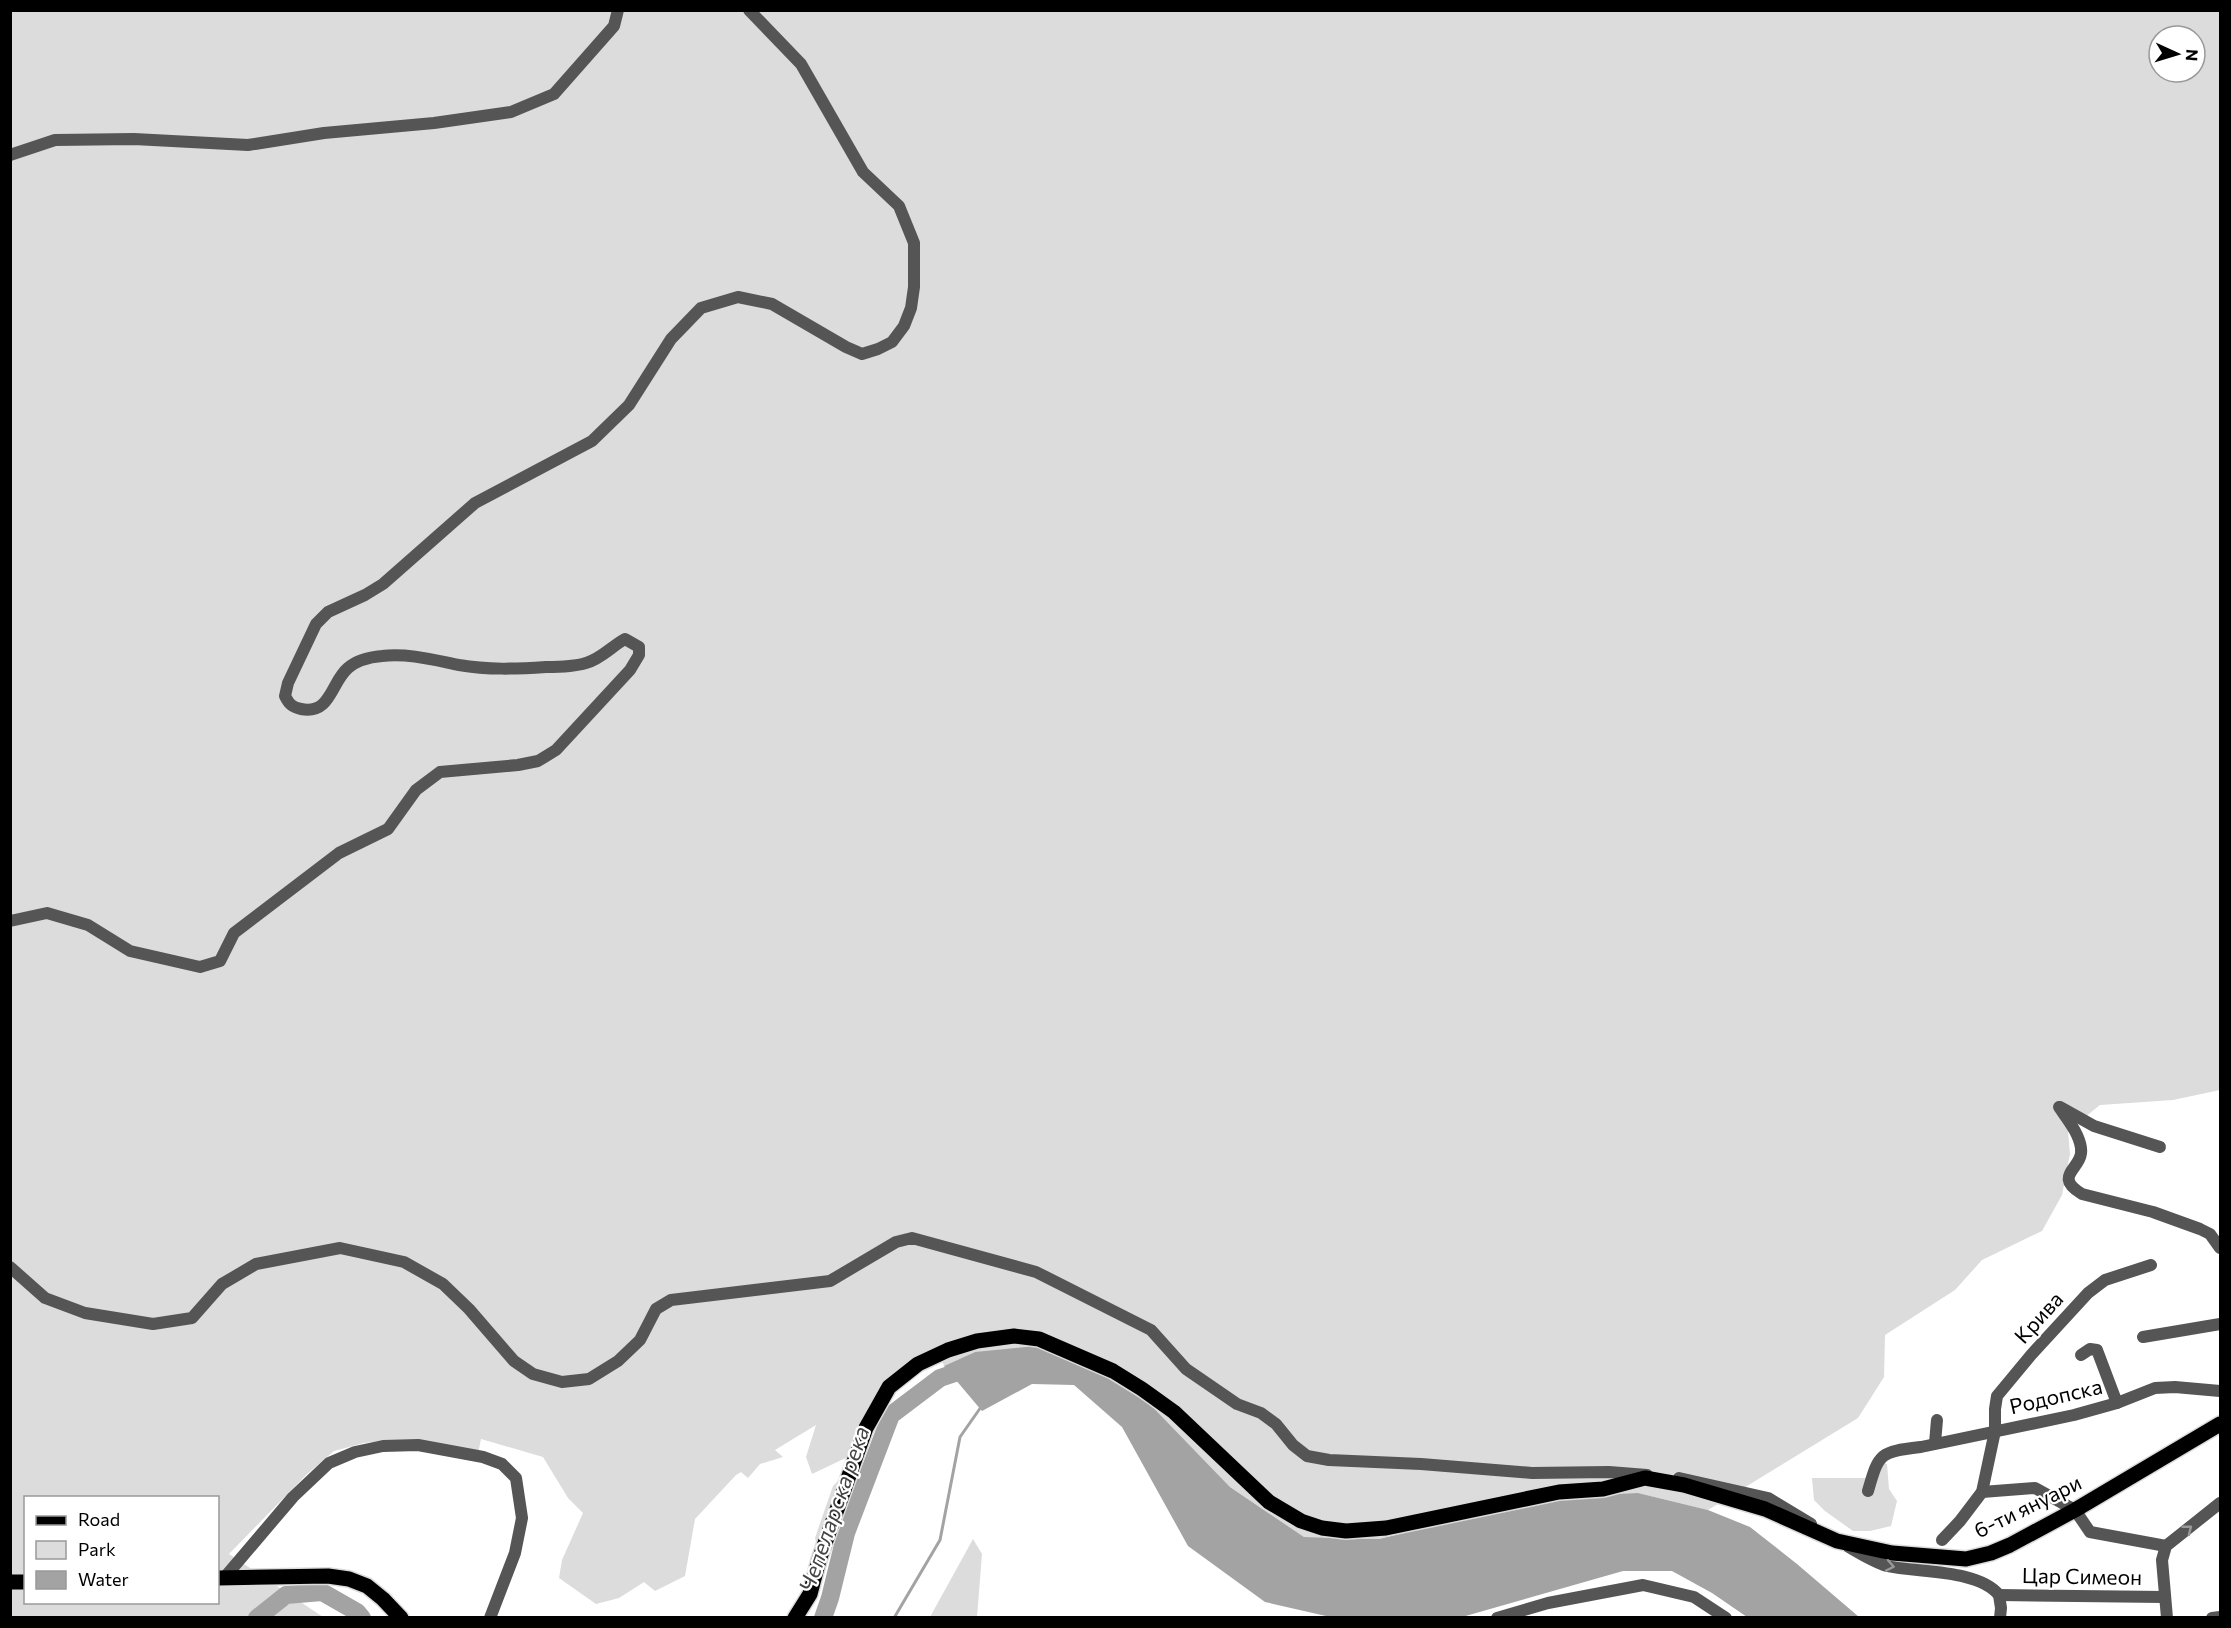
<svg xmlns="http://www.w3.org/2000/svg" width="2231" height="1628" viewBox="0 0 2231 1628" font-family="Commissioner,sans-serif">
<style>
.green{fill:#dcdcdc;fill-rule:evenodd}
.water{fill:#a3a3a3}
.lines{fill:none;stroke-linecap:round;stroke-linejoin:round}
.stream{stroke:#a3a3a3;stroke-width:3}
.river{stroke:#a3a3a3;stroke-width:18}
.major-casing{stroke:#dbdbdb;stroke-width:18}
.minor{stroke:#555;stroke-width:12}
.major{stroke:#000;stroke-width:15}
.oneway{stroke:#999}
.labels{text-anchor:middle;stroke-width:4.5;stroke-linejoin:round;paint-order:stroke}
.street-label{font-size:21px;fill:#000;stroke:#fff}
.water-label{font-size:22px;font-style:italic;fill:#444;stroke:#fff}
</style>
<rect width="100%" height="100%" fill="#fff"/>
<g class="green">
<path d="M11,11H2220V1090L2173,1100L2100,1105L2068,1131L2070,1154L2062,1195L2042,1231L1982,1260L1955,1290L1885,1335L1884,1377L1858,1418L1708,1510L1638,1493L1557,1496L1379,1539L1304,1537L1230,1487L1142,1396L975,1352L944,1366L938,1349L903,1371L852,1455L812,1474L806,1457L816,1425L775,1450L783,1457L760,1464L748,1478L741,1472L736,1475L695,1519L685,1576L655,1591L644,1582L619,1598L596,1604L559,1578L562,1560L583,1513L568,1498L543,1457L481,1439L478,1454L390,1440L364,1443L334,1451L306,1475L229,1554L323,1617L11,1618ZM2159,36H2195V72H2159ZM26,1498H218V1602H26Z"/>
<polygon points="1880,1463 1887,1464 1889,1489 1897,1501 1891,1526 1870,1531 1853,1531 1825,1511 1814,1500 1812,1478 1865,1478"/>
<polygon points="847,1479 818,1549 815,1538 833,1486 839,1480"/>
<polygon points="973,1539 982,1554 977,1617 930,1617"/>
</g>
<polygon class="water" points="1045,1345 1086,1361 1142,1396 1230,1487 1304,1537 1379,1539 1556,1496 1638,1493 1708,1510 1750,1527 1797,1564 1859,1617 1747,1617 1712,1593 1672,1571 1623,1571 1462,1617 1326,1616 1265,1602 1188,1546 1122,1427 1074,1385 1032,1384 982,1411 944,1366 975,1352"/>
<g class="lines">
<polyline class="stream" points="894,1618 940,1540 960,1437 981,1407"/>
<g class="river">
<polyline points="257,1618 286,1595 322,1592 357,1612 362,1618"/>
<polyline points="823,1618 830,1598 846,1533 891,1415 940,1378 973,1367"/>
</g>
<defs>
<g id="major">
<polyline points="218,1578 328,1576 349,1579 367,1586 383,1599 401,1618"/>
<polyline points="10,1582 26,1582"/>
<polyline points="795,1618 810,1594 819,1560 866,1428 889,1387 918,1364 948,1350 977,1341 1014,1336 1039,1339 1113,1371 1142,1389 1174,1412 1269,1502 1301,1521 1322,1528 1346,1531 1386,1528 1559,1492 1603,1489 1645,1478 1684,1485 1765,1509 1837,1541 1892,1553 1966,1559 1991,1553 2010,1545 2075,1510 2220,1424"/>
</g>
</defs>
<use href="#major" class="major-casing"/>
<g class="minor">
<polyline points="10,155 55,140 134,139 248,145 324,133 434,123 511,112 554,94 614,26 618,10"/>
<path d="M10,921L47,913L88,925L130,951L200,967L220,961L234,933L339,853L388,829L416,790L440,772L518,765L538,761L556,750L630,670L639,655V647L625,639C612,646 601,659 586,663C573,667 559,667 546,667C516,669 488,670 459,665C434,660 408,653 382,656C371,657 357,660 348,668C331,682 331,715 301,709C292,707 289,704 285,696L288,683L316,624L328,612L365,595L383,584L475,503L592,441L629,405L671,339L701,308L738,297L772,304L846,347L862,354L878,349L892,342L904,326L911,308L914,287V243L899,206L863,172L801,64L749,10"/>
<path d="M2059,1107C2067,1119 2079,1133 2081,1148C2084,1169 2051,1175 2082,1194L2153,1212L2200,1229L2210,1234L2220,1248"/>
<polyline points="2060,1107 2094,1126 2160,1147"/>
<polyline points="10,1267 45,1298 85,1313 153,1324 192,1318 222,1284 256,1264 340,1248 404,1262 443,1284 469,1309 514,1361 533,1374 562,1382 589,1379 618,1361 640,1340 656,1309 671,1300 830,1281 896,1242 912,1238 1036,1272 1151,1330 1186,1369 1237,1404 1261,1413 1276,1424 1293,1445 1307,1456 1329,1460 1421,1464 1532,1473 1609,1472 1647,1475"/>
<polyline points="2143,1337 2220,1324"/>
<polyline points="2081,1355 2090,1349 2097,1350 2117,1403"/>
<polyline points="1935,1443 1937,1420"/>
<polyline points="1679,1478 1768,1498 1811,1524"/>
<path d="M1868,1491C1879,1452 1880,1452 1921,1447L2074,1415L2117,1403L2155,1388L2175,1387L2220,1391"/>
<polyline points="1982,1492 2035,1488 2075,1510 2090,1532 2166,1546"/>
<polyline points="1942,1540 1960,1521 1982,1492 1995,1431 1995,1409 1997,1396 2031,1355 2088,1293 2105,1280 2151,1265"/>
<path d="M1849,1547C1861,1554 1874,1562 1887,1566C1918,1573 1978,1569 1999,1595L2001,1608L2000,1618"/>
<polyline points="225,1577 293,1497 329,1463 355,1452 383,1446 418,1445 483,1457 502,1464 516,1478 522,1518 515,1553 490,1618"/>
<polyline points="1999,1595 2164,1597"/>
<polyline points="1497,1618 1548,1603 1643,1585 1694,1597 1726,1618"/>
<polyline points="2167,1618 2162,1560 2166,1546 2220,1503"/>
<polyline points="2212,1618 2220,1617"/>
</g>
<use href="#major" class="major"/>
</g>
<defs><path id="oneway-chevron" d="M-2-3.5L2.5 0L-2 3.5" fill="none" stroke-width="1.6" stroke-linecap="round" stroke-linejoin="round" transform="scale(1.5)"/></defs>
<g class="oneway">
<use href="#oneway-chevron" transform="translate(2188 1529) rotate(-38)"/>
<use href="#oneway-chevron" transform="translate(1890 1566) rotate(11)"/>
</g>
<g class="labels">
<g class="street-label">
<text transform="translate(2039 1318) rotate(-48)" y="7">Крива</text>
<text transform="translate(2056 1397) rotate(-13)" y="7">Родопска</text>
<text transform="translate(2028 1507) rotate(-26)" y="7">6-ти януари</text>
<text transform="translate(2082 1577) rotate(1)" y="7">Цар Симеон</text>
</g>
<g class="water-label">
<text transform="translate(834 1509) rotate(-71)" y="8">Чепеларска река</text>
</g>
</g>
<rect width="2231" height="1628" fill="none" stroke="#000000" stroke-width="24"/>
<rect x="24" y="1496" width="195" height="108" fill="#ffffff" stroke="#999999" stroke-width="1.5"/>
<rect x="36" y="1516" width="30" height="9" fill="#000000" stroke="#999999" stroke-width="1.5"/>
<text x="78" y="1526" font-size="18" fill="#000000">Road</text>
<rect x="36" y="1541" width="30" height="18" fill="#dcdcdc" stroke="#999999" stroke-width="1.5"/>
<text x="78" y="1556" font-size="18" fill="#000000">Park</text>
<rect x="36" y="1571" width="30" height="18" fill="#a3a3a3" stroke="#999999" stroke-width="1.5"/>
<text x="78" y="1586" font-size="18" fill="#000000">Water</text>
<g transform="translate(2177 54) rotate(94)"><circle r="28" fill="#ffffff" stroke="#999999" stroke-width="1.5"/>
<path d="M0-4.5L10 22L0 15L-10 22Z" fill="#000000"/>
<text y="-9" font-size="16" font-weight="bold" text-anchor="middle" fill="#000000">N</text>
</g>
</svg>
